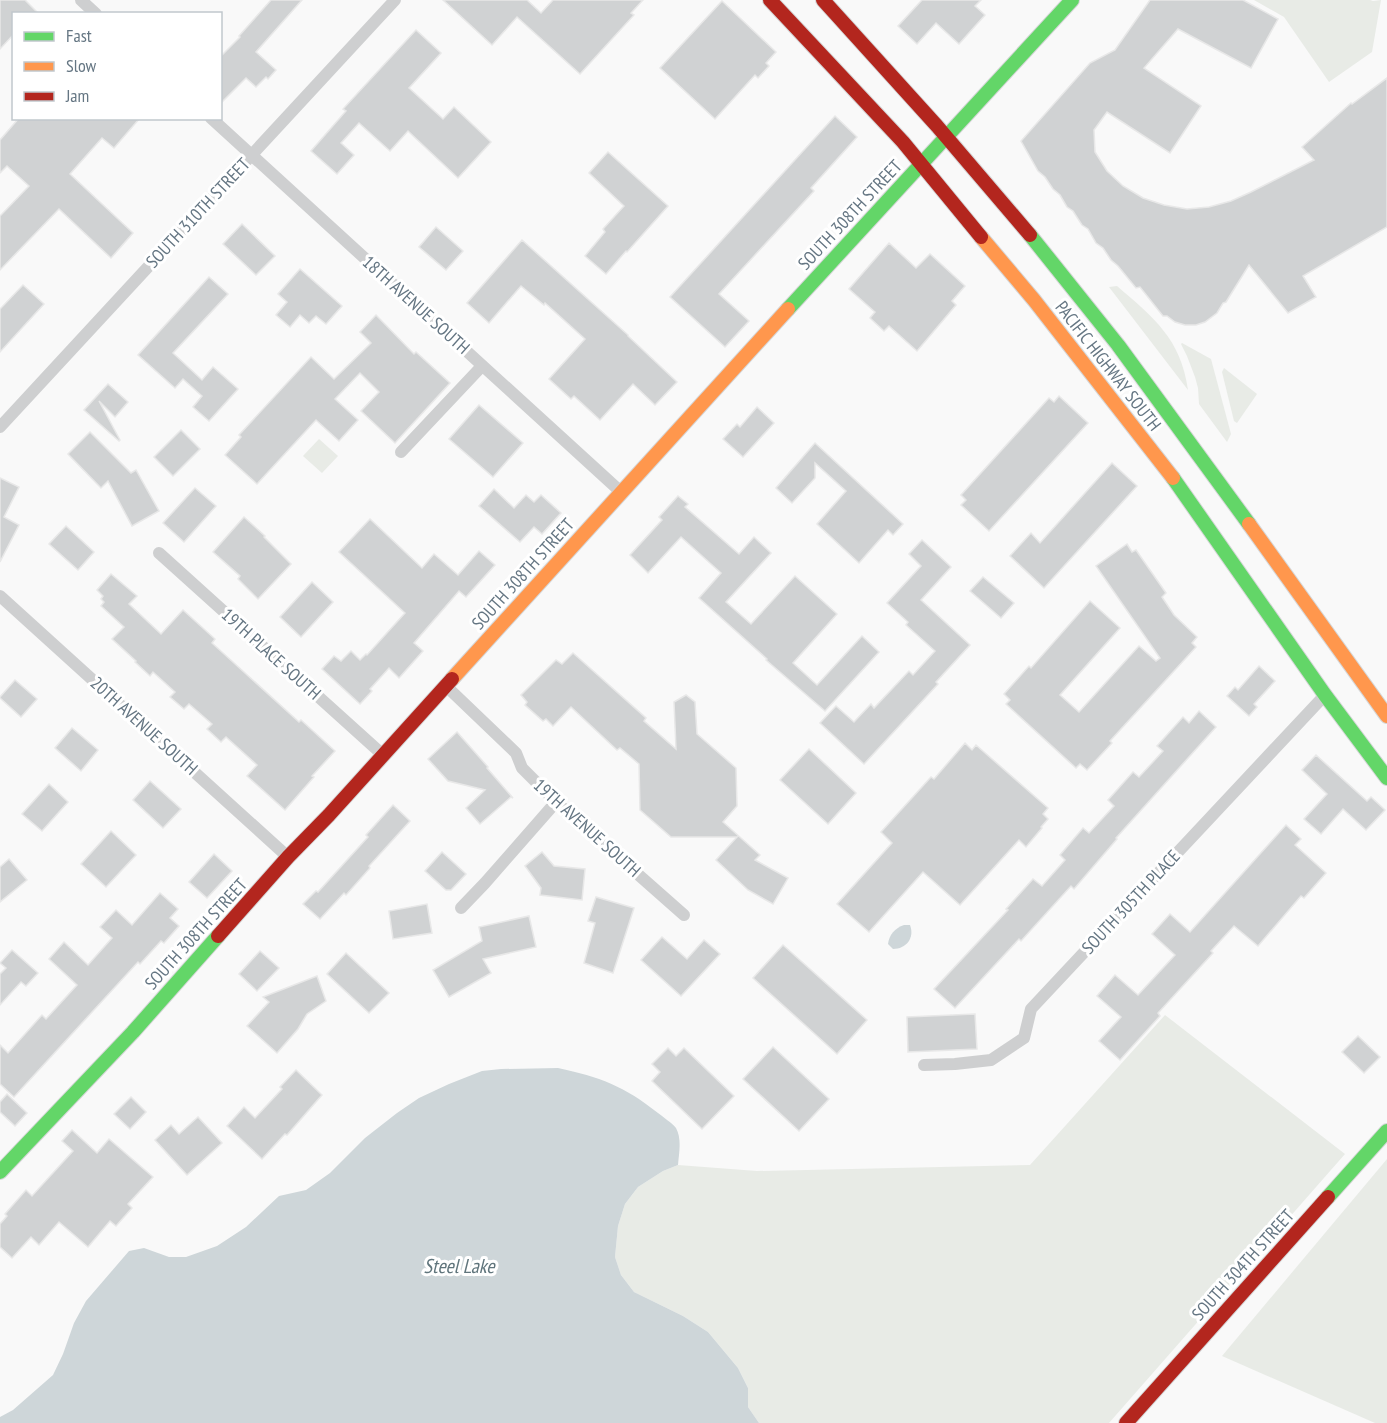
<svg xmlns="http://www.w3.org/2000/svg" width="1387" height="1423" viewBox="0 0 1387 1423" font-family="'PT Sans Narrow',sans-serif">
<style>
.green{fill:#e8ebe6}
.water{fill:#ced6d9}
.building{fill:#d0d2d3;stroke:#e8e8e8;stroke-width:1.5}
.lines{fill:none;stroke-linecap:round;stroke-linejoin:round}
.fast-casing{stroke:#d5d6d7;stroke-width:16}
.slow-casing{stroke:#d5d6d7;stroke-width:16}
.jam-casing{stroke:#d5d6d7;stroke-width:16}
.street{stroke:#cecfd0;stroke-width:12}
.fast{stroke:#63d668;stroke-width:14}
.slow{stroke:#ff974d;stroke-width:14}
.jam{stroke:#b3261e;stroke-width:14}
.labels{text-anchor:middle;stroke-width:6;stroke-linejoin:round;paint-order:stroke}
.street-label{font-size:18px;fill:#657683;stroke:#fff}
.water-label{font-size:20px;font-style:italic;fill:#60757c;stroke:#fff}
</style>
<rect width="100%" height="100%" fill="#f9f9f9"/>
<g class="green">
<polygon points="1254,0 1370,0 1373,1 1381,0 1372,52 1329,82 1284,17"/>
<path d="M1117,286C1154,318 1181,339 1188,390L1109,287Z"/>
<polygon points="1182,343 1211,359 1231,434 1227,442 1199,404 1198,388 1195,377 1187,356 1181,344"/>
<polygon points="1224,368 1257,394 1237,423 1234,421 1222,372"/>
<polygon points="319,439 338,456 322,473 303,456"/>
<polygon points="1165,1015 1345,1154 1109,1423 759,1423 748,1407 748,1388 738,1368 708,1332 683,1316 634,1292 621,1275 615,1257 618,1226 625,1204 638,1187 663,1171 678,1165 757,1171 1030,1165"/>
<polygon points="1387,1159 1387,1423 1375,1423 1222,1356"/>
</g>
<g class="water">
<path d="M904,925H910C915,938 906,949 893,949L888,944C889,935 895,928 904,925Z"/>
<path d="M558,1068C600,1077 624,1086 658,1113C663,1117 672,1123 676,1128C682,1139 679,1153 678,1165L663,1171L638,1187L625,1204L618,1226L615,1257L621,1275L634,1292L683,1316L708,1332L738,1368L748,1388V1407L759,1423H0V1417L13,1410L53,1375L63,1354L74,1323L86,1301L129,1251L144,1248L169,1257H186L217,1246L246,1227L279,1196L306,1190L330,1173L365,1138L397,1113L419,1098L449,1084L482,1071L501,1069Z"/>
</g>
<g class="building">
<polygon points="0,0 25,0 39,14 14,14 14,34 0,49"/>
<polygon points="271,0 302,0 256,52 276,70 268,79 266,77 256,87 246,78 220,104 220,57 240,37 239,36"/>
<polygon points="443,0 527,0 541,13 553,0 643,0 631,13 634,15 580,74 517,17 492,45"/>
<polygon points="922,0 981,0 975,6 985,15 959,44 936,23 917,44 898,26"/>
<polygon points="1150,0 1243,0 1278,19 1251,68 1178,29 1144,68 1201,106 1170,153 1107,112 1094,130 1095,152 1107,171 1123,186 1143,198 1164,205 1187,209 1209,207 1231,201 1251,192 1314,160 1302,147 1351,103 1352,104 1387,78 1387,227 1303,276 1316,297 1288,313 1249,265 1226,302 1223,303 1217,313 1205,322 1196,325 1185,325 1175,322 1167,316 1163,316 1140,287 1136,288 1118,266 1111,260 1103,248 1096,243 1088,229 1082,225 1073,211 1067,207 1060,195 1053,189 1045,177 1038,171 1021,141 1090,63 1115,50"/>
<polygon points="722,1 776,52 766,63 769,66 758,78 755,75 715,119 660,68"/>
<polygon points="416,30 441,53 409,88 443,119 454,107 491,142 458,178 408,131 390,151 359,123 341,143 354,155 337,174 311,151 346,111 343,109"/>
<polygon points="835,116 857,137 811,188 814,191 719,294 749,321 725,347 670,297"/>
<polygon points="19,118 140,118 114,148 102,138 70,174 133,233 111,258 59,209 0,270 0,216 29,186 7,166 0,173 0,140"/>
<polygon points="608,152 668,206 627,252 626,251 606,274 585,256 605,232 603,229 624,206 589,173"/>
<polygon points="242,224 275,256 256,275 223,244"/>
<polygon points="436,227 463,251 446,270 419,247"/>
<polygon points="522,240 628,335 628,336 677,382 655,405 633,384 600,420 574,396 571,399 549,379 585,339 545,303 544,305 521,286 489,323 467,303"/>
<polygon points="889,243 916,268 930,254 965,286 952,301 956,305 917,351 889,326 884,331 870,318 875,312 849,289"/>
<polygon points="300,269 342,306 326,324 316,316 309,323 300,315 290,327 276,315 287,302 278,294"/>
<polygon points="209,277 228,294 173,353 202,380 213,367 238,389 209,421 193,407 202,396 183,379 175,388 138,355"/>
<polygon points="23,285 44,304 0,352 0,309"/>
<polygon points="376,315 414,354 416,352 450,383 395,443 361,411 379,392 360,373 335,399 358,420 339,441 316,420 257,484 225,455 241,437 239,435 311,357 334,379 371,343 360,332"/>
<polygon points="108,384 128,402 115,417 99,401 120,440 119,441 84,410"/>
<polygon points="1059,396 1088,423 989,531 961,505 966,500 961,495 1049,398 1054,402"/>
<polygon points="479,405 523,443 493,477 449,439"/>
<polygon points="757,407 774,423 743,457 723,439 737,424 740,427"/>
<polygon points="181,430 200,449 173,476 154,457"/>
<polygon points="90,432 131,473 136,470 159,511 132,526 108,481 101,488 68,454"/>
<polygon points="815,443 903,524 893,535 888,530 859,563 817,524 846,491 815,463 815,478 792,503 776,488"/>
<polygon points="1112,463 1137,486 1044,588 1010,556 1031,533 1040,543"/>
<polygon points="0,478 19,487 4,517 19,525 0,562"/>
<polygon points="195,488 216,506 184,542 163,523"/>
<polygon points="494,489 514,508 526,495 534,502 541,495 561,513 542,534 534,527 520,542 479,506"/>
<polygon points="678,496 688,504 685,507 739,554 754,537 771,553 726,602 751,624 795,576 837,614 793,663 817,685 862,636 879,652 825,711 766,660 767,659 699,598 721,573 681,537 648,573 630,555 662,520 659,517"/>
<polygon points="244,517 265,536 264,537 291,564 258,599 238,579 240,576 213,552"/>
<polygon points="370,519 422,568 434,554 458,575 479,551 495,565 466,597 459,591 414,643 423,651 399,678 389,668 370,689 372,691 360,704 322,669 334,656 341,661 351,651 360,660 366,654 367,655 405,613 339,552"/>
<polygon points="66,526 94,552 78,570 49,544"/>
<polygon points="922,540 951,567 921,600 970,645 936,682 938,684 864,764 820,723 836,706 854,722 871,704 874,708 909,671 913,675 935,651 906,625 908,622 887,603 921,566 909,554"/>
<polygon points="1127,544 1132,552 1136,550 1166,593 1162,597 1174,615 1197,637 1192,643 1196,647 1110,741 1112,743 1087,770 1080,764 1076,768 1006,704 1010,700 1004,694 1029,666 1031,668 1090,601 1120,628 1060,695 1079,712 1139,646 1156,661 1160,658 1096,566"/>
<polygon points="111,574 137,596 129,604 161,634 183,610 215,639 212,643 299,722 301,720 335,751 312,776 314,777 285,810 247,776 257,765 226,737 221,742 207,729 212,724 189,704 184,709 170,697 175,692 153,672 150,676 135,662 136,661 112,639 124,627 101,606 104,602 101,599 103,596 97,590"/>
<polygon points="983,577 1014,603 1001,618 970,591"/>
<polygon points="312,582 333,602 301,637 280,617"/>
<polygon points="573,653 646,718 644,721 676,749 674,702 686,695 695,702 697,734 736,768 737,806 723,822 760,855 755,860 788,878 773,904 748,890 716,860 737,837 671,837 640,810 639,764 620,748 617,750 571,707 553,726 546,719 543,721 525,705 527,702 521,695 556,660 562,664"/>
<polygon points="1259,666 1275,681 1254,704 1257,707 1249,716 1227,696 1235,687 1238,690"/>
<polygon points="15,680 37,699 21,717 0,698 0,697"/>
<polygon points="1199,711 1216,727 1116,838 1117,839 1074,889 1071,886 1021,941 1019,939 955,1008 934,989 1008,910 1006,909 1033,879 1042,886 1065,860 1060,855 1083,828 1089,833 1114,806 1108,800 1133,772 1139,777 1153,762 1163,751 1157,746 1183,717 1189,723"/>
<polygon points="72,728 98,750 81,771 55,748"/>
<polygon points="457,732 488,767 487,768 513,798 511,797 480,824 466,808 485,790 448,781 428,759"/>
<polygon points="965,743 972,750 976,745 1048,808 1043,814 1048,819 1041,827 1042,828 1026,847 1019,840 960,905 923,872 869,932 837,904 892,843 881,832 931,777 934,779"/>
<polygon points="809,749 856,793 828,824 780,780"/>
<polygon points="1316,755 1367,801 1371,797 1385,810 1366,830 1343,809 1321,834 1304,819 1327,794 1302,770"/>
<polygon points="150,781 181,809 163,828 133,800"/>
<polygon points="49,784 68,802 42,831 22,814"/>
<polygon points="393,805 410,821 369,866 370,868 346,895 344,893 320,919 303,904 316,891 318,892 368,837 366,835"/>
<polygon points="1286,825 1301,839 1295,845 1326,873 1304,898 1301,896 1258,946 1234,926 1211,951 1213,953 1158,1013 1160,1016 1120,1060 1099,1041 1121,1017 1097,996 1115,975 1138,995 1175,955 1152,934 1170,914 1190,932"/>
<polygon points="111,831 136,855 106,887 81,864"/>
<polygon points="442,852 466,874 451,890 446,890 425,871"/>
<polygon points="542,852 554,866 585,869 582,900 540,895 541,888 525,866"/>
<polygon points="214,854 232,871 207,898 189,882"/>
<polygon points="9,859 27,880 0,902 0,867"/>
<polygon points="160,893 178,909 170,918 179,926 164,943 161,941 140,964 138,962 14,1097 0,1084 0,1045 8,1053 42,1015 46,1019 77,985 49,959 64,942 88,965 112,938 100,927 116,910 132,925"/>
<polygon points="596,897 634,908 613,973 584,963 595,923 588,921"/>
<polygon points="427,904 432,933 393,939 389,911"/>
<polygon points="529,916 536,947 483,959 491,973 449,997 433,970 482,941 479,927"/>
<polygon points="662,937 687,959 704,940 720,954 681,996 641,960"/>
<polygon points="783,945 867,1020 837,1054 753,978"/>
<polygon points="12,950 38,973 26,986 21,982 0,1005 0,974 6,968 0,963"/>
<polygon points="260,951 279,968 257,991 239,974"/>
<polygon points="346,953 389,993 369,1013 327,974"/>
<polygon points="317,976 326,1001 307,1014 298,1029 277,1053 247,1026 269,1002 263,997"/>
<polygon points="975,1014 977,1049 908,1052 907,1017"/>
<polygon points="1358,1036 1380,1057 1364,1073 1342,1052"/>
<polygon points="773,1047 829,1099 799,1131 743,1079"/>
<polygon points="668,1048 676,1056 684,1048 734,1096 702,1129 652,1081 660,1072 652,1064"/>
<polygon points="296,1070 322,1095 287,1135 285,1134 262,1159 227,1126 244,1107 255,1118 282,1089 280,1087"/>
<polygon points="7,1094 27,1113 15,1126 0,1112 0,1102"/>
<polygon points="131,1097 146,1112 130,1129 114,1114"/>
<polygon points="198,1117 222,1143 187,1175 155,1140 171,1125 179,1134"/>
<polygon points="72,1130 97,1153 109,1139 153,1177 128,1204 132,1208 116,1226 110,1221 88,1247 59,1222 39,1245 31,1237 12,1258 0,1247 0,1224 7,1216 5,1214 26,1190 32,1196 73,1151 62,1141"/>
</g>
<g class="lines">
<defs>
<g id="fast">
<polyline points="1030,235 1118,345 1249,524"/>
<polyline points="788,309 1072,0"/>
<polyline points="1173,478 1325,695 1387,778"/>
<polyline points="0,1172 133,1032 218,936"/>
<polyline points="1328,1197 1387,1131"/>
</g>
<g id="slow">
<polyline points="981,237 1034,300 1173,478"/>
<polyline points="1249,524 1387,716"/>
<polyline points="452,679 788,309"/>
</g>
<g id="jam">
<polyline points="770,0 903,142 981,237"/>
<polyline points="823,0 937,126 1030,235"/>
<polyline points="218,936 288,857 329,815 452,679"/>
<polyline points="1126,1423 1328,1197"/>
</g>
</defs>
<use href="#fast" class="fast-casing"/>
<use href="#slow" class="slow-casing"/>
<use href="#jam" class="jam-casing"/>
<g class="street">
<polyline points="81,0 96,14"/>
<polyline points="211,118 621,492"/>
<polyline points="0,427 395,0"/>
<polyline points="401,452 482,366"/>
<polyline points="159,553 383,755"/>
<polyline points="0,596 288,857"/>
<polyline points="446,686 516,753 522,768 556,802 684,915"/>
<polyline points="461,908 485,883 556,802"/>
<polyline points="924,1065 955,1064 991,1060 1024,1038 1031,1009 1325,695"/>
</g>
<use href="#fast" class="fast"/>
<use href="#slow" class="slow"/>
<use href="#jam" class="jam"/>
</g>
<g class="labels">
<g class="street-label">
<text transform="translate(198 213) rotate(-47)" y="6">SOUTH 310TH STREET</text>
<text transform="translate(850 215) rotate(-47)" y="6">SOUTH 308TH STREET</text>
<text transform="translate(416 305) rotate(42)" y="6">18TH AVENUE SOUTH</text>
<text transform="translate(1108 366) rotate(52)" y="6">PACIFIC HIGHWAY SOUTH</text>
<text transform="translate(523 574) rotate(-48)" y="6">SOUTH 308TH STREET</text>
<text transform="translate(271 654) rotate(42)" y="6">19TH PLACE SOUTH</text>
<text transform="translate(144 726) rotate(42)" y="6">20TH AVENUE SOUTH</text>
<text transform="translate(587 828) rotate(42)" y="6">19TH AVENUE SOUTH</text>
<text transform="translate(1131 902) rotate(-47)" y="6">SOUTH 305TH PLACE</text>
<text transform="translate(196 934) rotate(-48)" y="6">SOUTH 308TH STREET</text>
<text transform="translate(1243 1265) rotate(-48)" y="6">SOUTH 304TH STREET</text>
</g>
<g class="water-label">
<text x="459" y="1273">Steel Lake</text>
</g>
</g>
<rect x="12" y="12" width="210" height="108" fill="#ffffff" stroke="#c1c8cd" stroke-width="1.5"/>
<rect x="24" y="32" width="30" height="9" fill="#63d668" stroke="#c1c8cd" stroke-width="1.5"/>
<text x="66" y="42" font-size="18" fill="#657683">Fast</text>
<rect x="24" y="62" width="30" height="9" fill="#ff974d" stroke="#c1c8cd" stroke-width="1.5"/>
<text x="66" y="72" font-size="18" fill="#657683">Slow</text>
<rect x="24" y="92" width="30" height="9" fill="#b3261e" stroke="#c1c8cd" stroke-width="1.5"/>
<text x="66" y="102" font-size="18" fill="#657683">Jam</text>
</svg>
